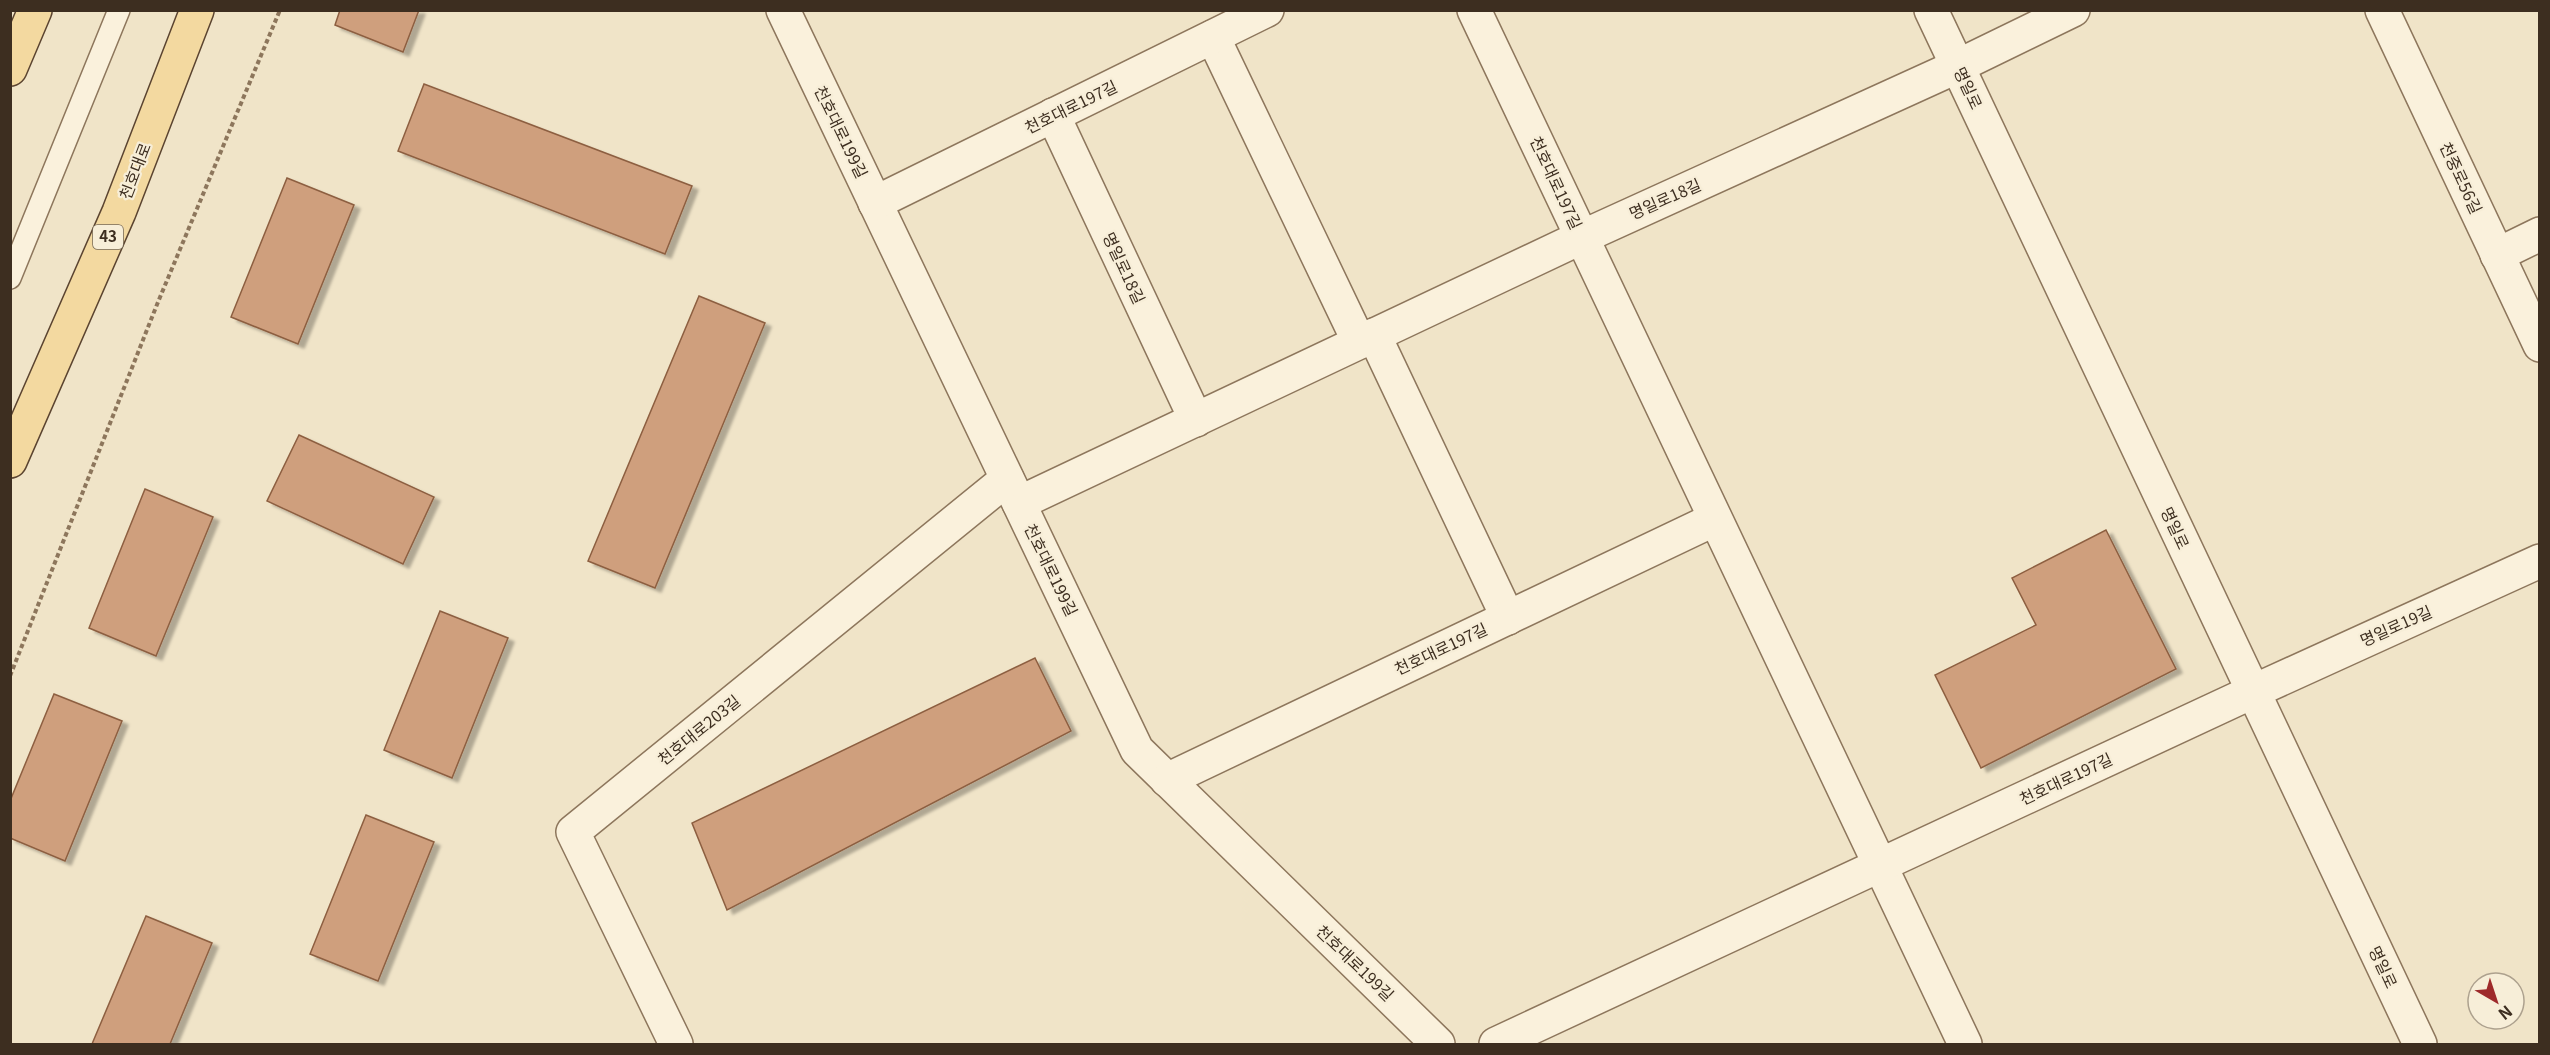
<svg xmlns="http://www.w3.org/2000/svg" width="2550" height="1055" viewBox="0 0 2550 1055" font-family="Georgia,'Noto Sans KR',serif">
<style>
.building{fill:#cf9f7d;stroke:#8d5f41;stroke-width:1.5;filter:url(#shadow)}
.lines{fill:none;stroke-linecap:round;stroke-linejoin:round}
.service-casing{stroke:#8d765c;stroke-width:24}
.minor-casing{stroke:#8d765c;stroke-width:36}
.tertiary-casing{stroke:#8d765c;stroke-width:36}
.primary-casing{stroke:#5b4430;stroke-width:36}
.path{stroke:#8d765c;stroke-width:4;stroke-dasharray:4.5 3;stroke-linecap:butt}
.service{stroke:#faf1dc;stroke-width:21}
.minor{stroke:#faf1dc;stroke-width:33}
.tertiary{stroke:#faf1dc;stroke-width:33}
.primary{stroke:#f3d9a0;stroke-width:33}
.labels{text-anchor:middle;stroke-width:4.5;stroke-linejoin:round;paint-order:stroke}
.shield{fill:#f7eed8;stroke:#756857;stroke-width:1.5}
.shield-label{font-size:15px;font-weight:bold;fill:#3d2e20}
.street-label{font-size:16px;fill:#3d2e20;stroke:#f7eed8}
</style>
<defs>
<filter id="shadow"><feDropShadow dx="6" dy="4" stdDeviation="1.5" flood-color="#0004"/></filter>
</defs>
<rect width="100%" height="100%" fill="#f0e4c8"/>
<g class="building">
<polygon points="340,10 419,10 403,52 335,25"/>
<polygon points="424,84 692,186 665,254 398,151"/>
<polygon points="287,178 354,205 298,344 231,317"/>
<polygon points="699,296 765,323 655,588 588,561"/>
<polygon points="299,435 434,497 403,564 267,501"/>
<polygon points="145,489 213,517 156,656 89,628"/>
<polygon points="2106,530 2176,669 1981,768 1935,675 2036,625 2012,578"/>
<polygon points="440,611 508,638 452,778 384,750"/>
<polygon points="1035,658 1071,731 727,910 692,823"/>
<polygon points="54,694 122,721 65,861 10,838 10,801"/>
<polygon points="366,815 434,842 378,981 310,954"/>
<polygon points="146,916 212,943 170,1044 92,1044"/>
</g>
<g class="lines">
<defs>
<polyline id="service" points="10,278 119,10"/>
<g id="minor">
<polyline points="783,10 1137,750 1438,1044"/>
<polyline points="1474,10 1965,1044"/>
<polyline points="2382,10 2540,345"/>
<polyline points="1213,37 1359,342"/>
<polyline points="1053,115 1196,420"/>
<polyline points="875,203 1267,10"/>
<polyline points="2497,255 2540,234"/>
<polyline points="1374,335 1508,618"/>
<polyline points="1019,503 1582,237 1958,66 2073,10"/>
<polyline points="1167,780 1715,519"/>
<polyline points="676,1044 573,832 1007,479"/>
<polyline points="1496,1044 2252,692 2540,561"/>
</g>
<polyline id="tertiary" points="1931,10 2420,1044"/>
<g id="primary">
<polyline points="10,69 35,10"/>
<polyline points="10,461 119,212 197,10"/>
</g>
</defs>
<use href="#service" class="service-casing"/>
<use href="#minor" class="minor-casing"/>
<use href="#tertiary" class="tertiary-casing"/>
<use href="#primary" class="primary-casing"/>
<polyline class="path" points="10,676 158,302 280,10"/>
<use href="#service" class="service"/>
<use href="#minor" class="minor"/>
<use href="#tertiary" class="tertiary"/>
<use href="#primary" class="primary"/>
</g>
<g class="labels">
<rect class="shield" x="93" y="225" width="30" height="24" rx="4.5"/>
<g class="shield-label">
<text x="108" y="242">43</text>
</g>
<g class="street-label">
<text transform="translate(1968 88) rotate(65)" y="6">명일로</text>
<text transform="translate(1071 107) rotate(-26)" y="6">천호대로197길</text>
<text transform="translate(841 132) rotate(64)" y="6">천호대로199길</text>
<text transform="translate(135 171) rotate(-69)" y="6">천호대로</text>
<text transform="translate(2461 178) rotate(65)" y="6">천중로56길</text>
<text transform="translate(1556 183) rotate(65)" y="6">천호대로197길</text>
<text transform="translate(1665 199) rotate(-24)" y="6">명일로18길</text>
<text transform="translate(1124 268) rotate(65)" y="6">명일로18길</text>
<text transform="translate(2175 528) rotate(65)" y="6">명일로</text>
<text transform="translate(1051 570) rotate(64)" y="6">천호대로199길</text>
<text transform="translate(2396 626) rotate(-24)" y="6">명일로19길</text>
<text transform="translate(1441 649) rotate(-25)" y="6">천호대로197길</text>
<text transform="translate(699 730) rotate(-39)" y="6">천호대로203길</text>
<text transform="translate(2066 779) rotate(-25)" y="6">천호대로197길</text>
<text transform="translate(1355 963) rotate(44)" y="6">천호대로199길</text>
<text transform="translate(2383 967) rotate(65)" y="6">명일로</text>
</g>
</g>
<rect width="2550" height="1055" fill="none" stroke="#3d2e20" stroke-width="24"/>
<g transform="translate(2496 1001) rotate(141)"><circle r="28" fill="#f7eed8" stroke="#ada18e" stroke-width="1.5"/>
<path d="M0-4.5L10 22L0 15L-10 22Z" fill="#9e2a2b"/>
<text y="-9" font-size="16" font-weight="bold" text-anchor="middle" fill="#3d2e20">N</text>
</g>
</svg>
